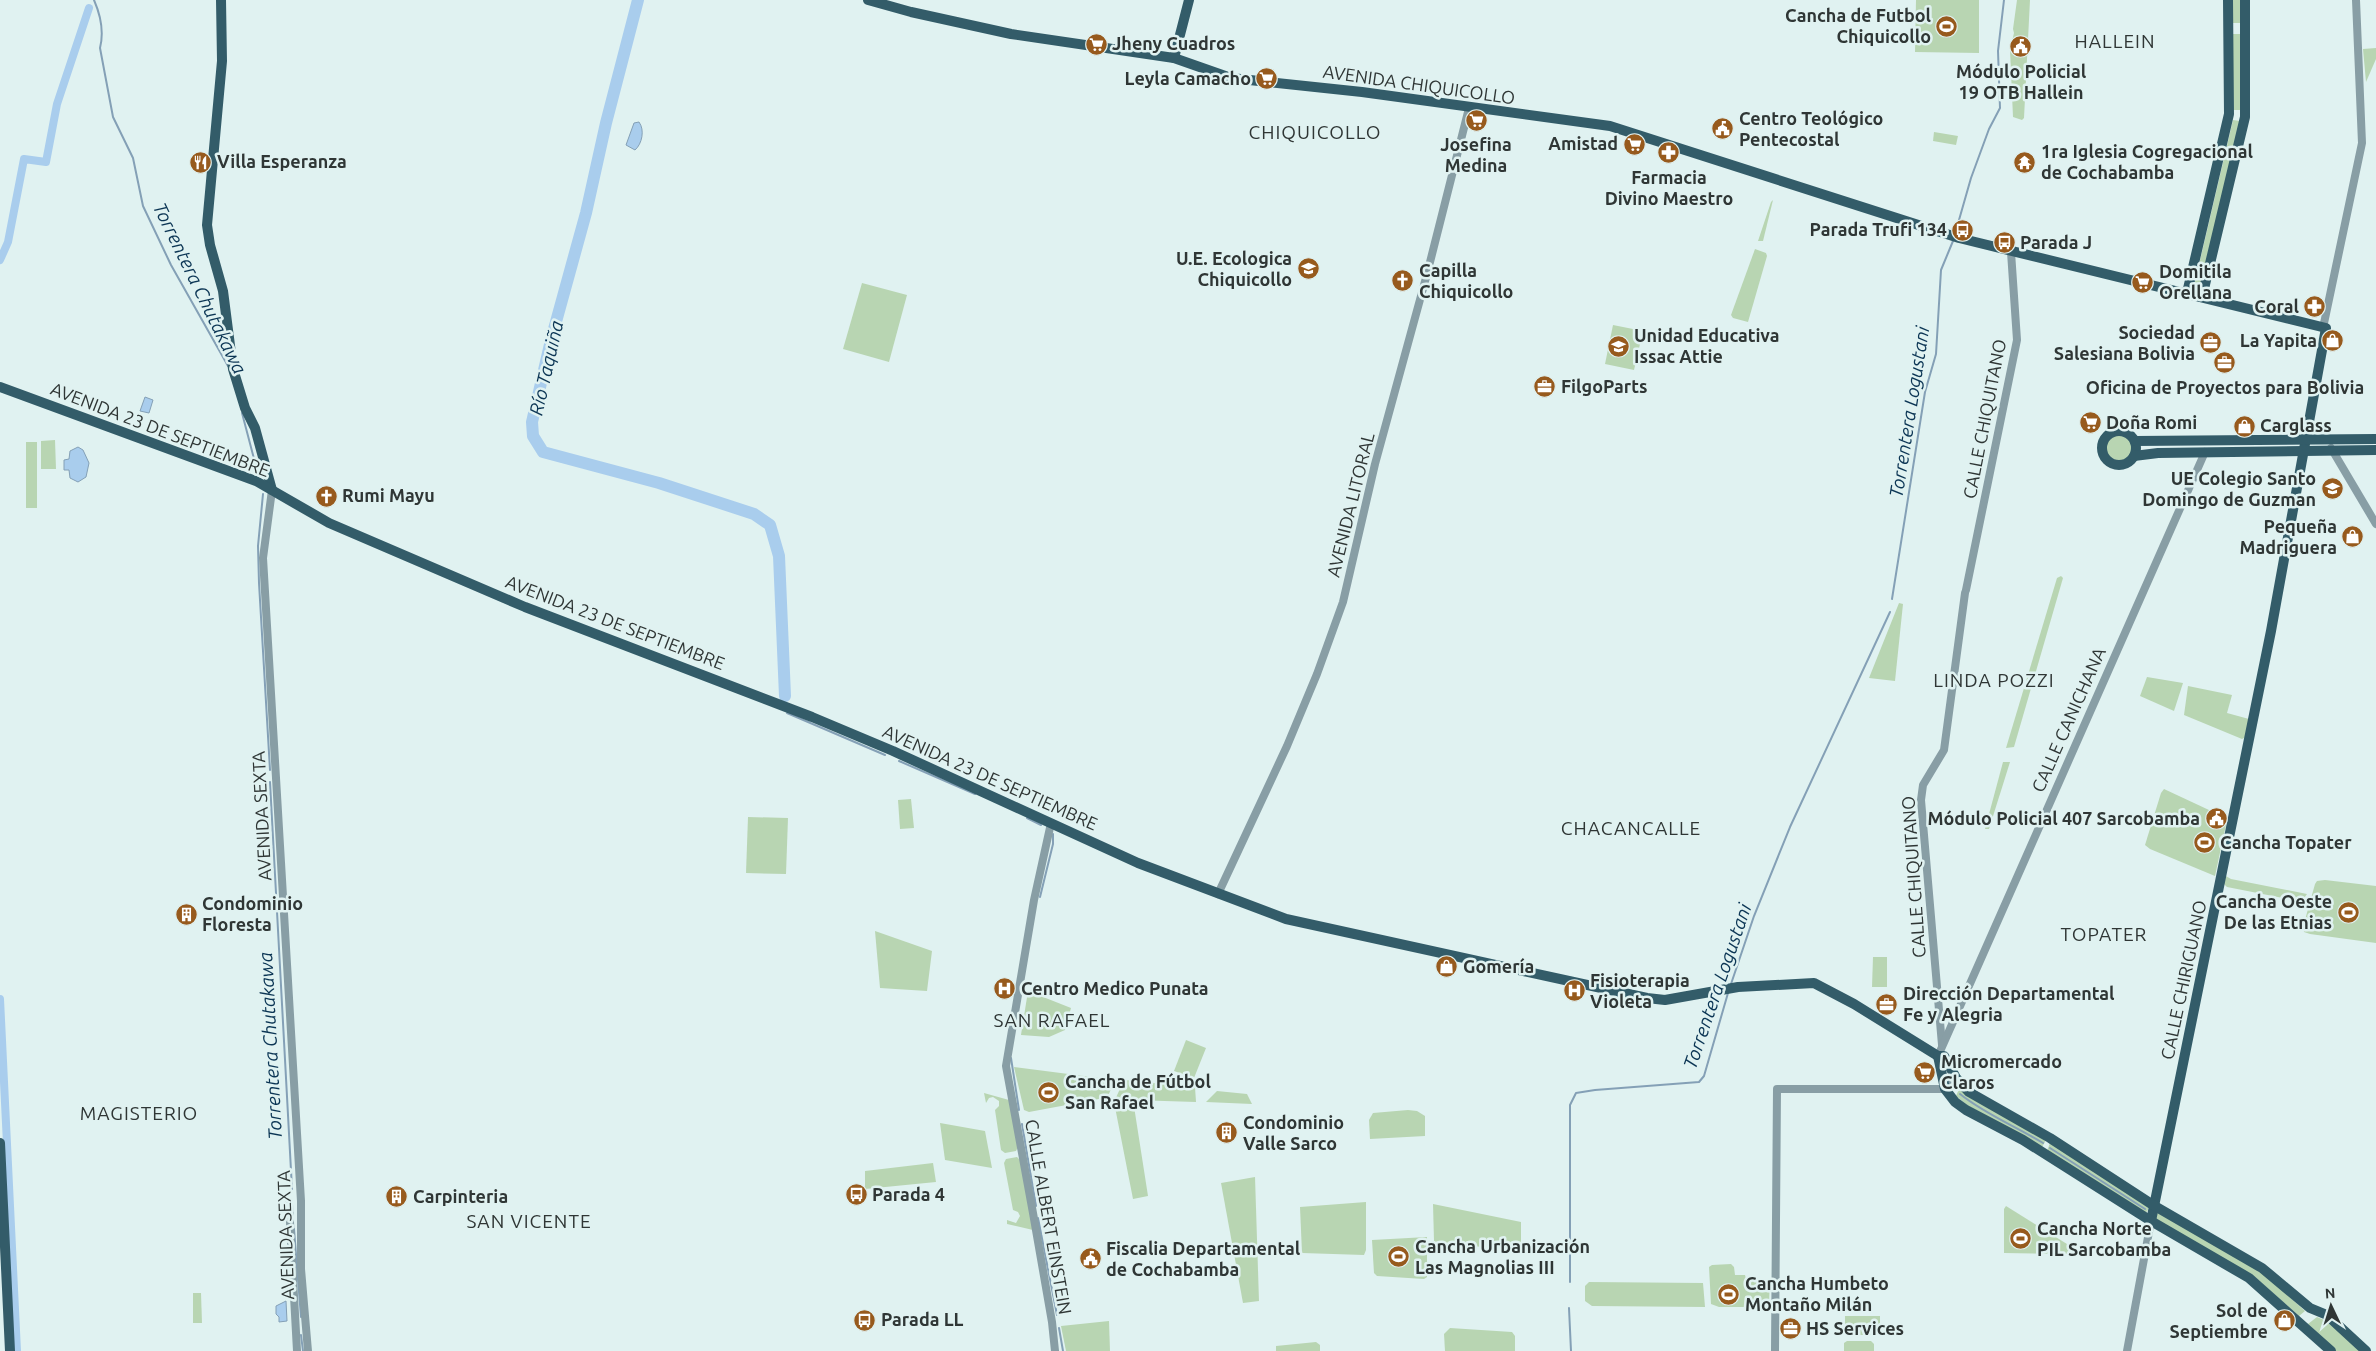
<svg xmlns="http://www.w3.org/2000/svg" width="2376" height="1351" viewBox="0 0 2376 1351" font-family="Ubuntu,sans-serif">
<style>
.green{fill:#b8d5b2}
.water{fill:#a9cded;stroke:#84a0b6}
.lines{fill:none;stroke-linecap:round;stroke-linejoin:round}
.stream{stroke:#84a0b6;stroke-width:2}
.canal{stroke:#a9cded;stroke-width:8}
.river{stroke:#a9cded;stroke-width:12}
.minor{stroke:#889ea5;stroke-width:8}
.major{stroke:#335c69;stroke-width:10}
.labels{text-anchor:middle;stroke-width:5;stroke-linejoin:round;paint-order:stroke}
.poi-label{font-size:18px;font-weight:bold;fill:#2f3635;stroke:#e0f2f1;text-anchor:start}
.street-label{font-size:18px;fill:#2f3635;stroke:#e0f2f1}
.neighbourhood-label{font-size:19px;letter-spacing:1px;fill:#2f3635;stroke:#e0f2f1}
.water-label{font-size:19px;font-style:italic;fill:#0b3554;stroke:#e0f2f1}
</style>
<rect width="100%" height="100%" fill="#e0f2f1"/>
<g class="green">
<polygon points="1916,0 1979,0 1979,53 1915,52"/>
<polygon points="2017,0 2030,0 2024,118 2022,120 2013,117 2010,50 2014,33 2013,29"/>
<polygon points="2232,0 2240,0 2240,23 2233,23"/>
<polygon points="2233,34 2240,34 2241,110 2233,110"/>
<polygon points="2376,48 2376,59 2366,82 2363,49"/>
<polygon points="2233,120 2240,121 2199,291 2193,290"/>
<polygon points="1934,132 1958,136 1956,145 1933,141"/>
<polygon points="1773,200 1763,241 1758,241 1771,202"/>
<polygon points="1755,249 1766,253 1767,256 1748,322 1733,318 1731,315"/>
<polygon points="862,283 907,295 889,362 843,349"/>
<polygon points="1613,325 1643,331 1634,370 1605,364"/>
<circle cx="2118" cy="447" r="14"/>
<polygon points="55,440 56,469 41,469 41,441"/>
<rect x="26" y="442" width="11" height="66"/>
<polygon points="2061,576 2063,578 2014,747 2006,748 2057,578"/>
<polygon points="1899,603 1903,604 1895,681 1869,678"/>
<polygon points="2147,677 2183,683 2174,711 2140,696"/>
<polygon points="2188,686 2232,695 2227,713 2249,719 2246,737 2242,739 2184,715"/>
<polygon points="2003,762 2010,762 1989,829 1985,829"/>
<polygon points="2164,789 2224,817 2227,820 2215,876 2150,849 2145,845 2161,793"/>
<polygon points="911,799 914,828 900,829 898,800"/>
<polygon points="748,817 788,818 786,874 746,873"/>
<polygon points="2224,875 2231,879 2307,894 2302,901 2298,901 2227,887 2224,884"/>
<polygon points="2325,880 2376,886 2376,943 2310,934 2304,932 2303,927 2315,884 2317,881"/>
<polygon points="875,931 932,951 927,991 880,988"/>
<polygon points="1873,957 1887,957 1887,987 1872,987"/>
<polygon points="1028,991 1071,1008 1065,1030 1049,1037 1021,1035"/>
<polygon points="1186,1040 1206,1048 1194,1078 1174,1071"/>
<polygon points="1014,1067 1115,1080 1108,1096 1104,1098 1029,1112 1024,1110"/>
<polygon points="1124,1080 1195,1087 1196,1102 1133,1100 1148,1196 1133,1199 1114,1102"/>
<polygon points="1959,1089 2044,1138 2045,1142 2042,1147 1967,1105 1956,1096"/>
<polygon points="1217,1091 1247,1094 1252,1104 1206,1102"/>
<polygon points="984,1093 1009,1100 1018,1147 1016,1151 1005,1153 1001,1150 995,1110 999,1106 999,1101 993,1097 989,1098 986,1103"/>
<polygon points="1408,1110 1417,1111 1425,1116 1425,1136 1370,1139 1369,1120 1373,1113"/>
<polygon points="940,1123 985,1131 992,1168 945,1160"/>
<polygon points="2050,1143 2148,1207 2148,1210 2145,1214 2047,1151"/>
<polygon points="1017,1157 1020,1160 1033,1230 1007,1224 1007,1220 1016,1223 1020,1216 1018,1212 1013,1210 1004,1163 1006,1159"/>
<polygon points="933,1163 936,1182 865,1189 865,1171"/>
<polygon points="1255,1177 1259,1301 1243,1303 1221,1183"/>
<polygon points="1366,1202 1366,1250 1364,1255 1302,1253 1300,1207"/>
<polygon points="1433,1204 1521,1222 1521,1246 1516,1249 1438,1244 1434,1241"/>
<polygon points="2006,1206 2075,1249 2075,1252 2072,1254 2004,1253 2004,1209"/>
<polygon points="2157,1211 2263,1273 2305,1311 2299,1316 2256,1278 2155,1220"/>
<polygon points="1427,1237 1427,1277 1424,1279 1377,1276 1374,1273 1372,1240"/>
<polygon points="1731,1264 1734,1267 1735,1275 1745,1275 1746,1279 1770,1279 1769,1304 1765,1307 1719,1307 1711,1304 1709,1267 1712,1265"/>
<polygon points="1589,1282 1703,1283 1705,1307 1592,1306 1585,1301 1585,1286"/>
<polygon points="193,1293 201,1293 202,1323 193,1323"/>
<rect x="1845" y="1316" width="35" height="19"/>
<polygon points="2317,1317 2329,1322 2360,1351 2336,1351 2308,1324"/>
<polygon points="1109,1321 1110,1351 1066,1351 1061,1326"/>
<polygon points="1450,1328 1512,1332 1515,1336 1515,1351 1445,1351 1444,1334"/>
<polygon points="1847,1341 1871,1341 1874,1344 1874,1351 1844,1351 1844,1343"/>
<polygon points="1316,1342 1320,1345 1320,1351 1276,1351 1276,1346"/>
</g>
<g class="water">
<path d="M639,122C645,130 642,144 635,150L626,145L634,123Z"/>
<polygon points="145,397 153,400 149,413 140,411"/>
<polygon points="78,447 83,450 89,463 86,477 78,482 70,478 69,470 64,470 64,460 69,459 70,451"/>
<polygon points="286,1301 287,1321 279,1322 279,1317 276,1314 276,1306"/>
</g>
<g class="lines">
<g class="stream">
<path d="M94,0C101,16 104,32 100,48L113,117L133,158L143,206L171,265L228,366"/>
<polyline points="1955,234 1971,178 1989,129 2000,108 1998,51 2004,0"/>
<polyline points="242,413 258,474"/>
<polyline points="263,494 258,546 259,583 270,770"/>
<polyline points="1892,599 1925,392 1936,354 1941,270 1953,241"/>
<polyline points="787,713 885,755"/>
<polyline points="899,761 975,794"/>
<polyline points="270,782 292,1189"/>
<polyline points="1027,818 1041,825"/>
<polyline points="1040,897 1053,844 1053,834"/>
<polyline points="1731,984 1754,916 1790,827 1890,612"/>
<polyline points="1011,1058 1019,1110"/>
<path d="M1960,1094C1985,1114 2015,1126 2043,1143"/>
<polyline points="1022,1124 1036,1206"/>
<polyline points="2050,1148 2145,1209"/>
<polyline points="1038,1218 1057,1315"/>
<polyline points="294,1229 301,1317"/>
<polyline points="1570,1282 1570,1105 1576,1093 1595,1090 1699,1082 1704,1076 1728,993"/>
<polyline points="1569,1308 1571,1351"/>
<polyline points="1059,1328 1063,1351"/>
<polyline points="301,1335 303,1351"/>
</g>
<g class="canal">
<polyline points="0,260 8,242 24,159 46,162 57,104 89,8"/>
<polyline points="0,999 17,1351"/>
</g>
<polyline class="river" points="638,0 606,123 586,213 551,340 532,422 533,436 543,452 659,483 754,514 770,525 779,556 785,696"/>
<g class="minor">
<polyline points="2323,328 2362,143 2356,0"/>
<polyline points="2331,448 2376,524"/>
<polyline points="272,490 263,558 301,1201 301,1269 308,1351"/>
<polyline points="1966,590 2017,340 2011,252"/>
<polyline points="1051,823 1034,900 1006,1066 1033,1213 1052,1322 1055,1351"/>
<polyline points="1218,894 1287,746 1317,674 1343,602 1375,464 1427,274 1469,108"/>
<polyline points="1942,1045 1921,800 1923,785 1944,750 1965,593"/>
<polyline points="1938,1056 2205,452"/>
<polyline points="289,1204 297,1351"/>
<polyline points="1775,1351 1777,1089 1945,1089 1956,1078"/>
<polyline points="2127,1351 2151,1221"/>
</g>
<g class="major">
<polyline points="221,0 222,61 207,225 210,245 223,291 233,369 245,408 255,428 272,490"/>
<polyline points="868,0 911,12 1011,34 1174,58 1231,78 1362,92 1610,126 1959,238 2326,328 2271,631 2151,1221"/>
<polyline points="1174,58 1189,0"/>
<polyline points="2187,293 2229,114 2228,0"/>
<polyline points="2202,297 2245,117 2245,0"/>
<polyline points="0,387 256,481 329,523 525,607 812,717 893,751 1138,863 1286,919 1647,998 1665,1000 1738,987 1814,983 1854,1004 1938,1056 1944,1056 1956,1078 1969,1092 2050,1138 2153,1205 2262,1268 2310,1308 2327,1315 2366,1351"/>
<circle cx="2119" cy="448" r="17"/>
<polyline points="2135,441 2376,439"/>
<polyline points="2134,456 2158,453 2376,450"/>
<polyline points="1938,1056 1945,1089 1955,1102 1966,1110 2023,1140 2151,1221 2249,1278 2331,1351"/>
<polyline points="0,1143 10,1351"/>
</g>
</g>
<defs>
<symbol id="stadium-disc" viewBox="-11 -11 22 22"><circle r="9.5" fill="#975a1d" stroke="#e0f2f1"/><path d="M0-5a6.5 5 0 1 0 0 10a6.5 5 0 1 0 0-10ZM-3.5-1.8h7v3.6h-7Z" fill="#fff"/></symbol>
<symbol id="supermarket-disc" viewBox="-11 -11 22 22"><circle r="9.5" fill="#975a1d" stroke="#e0f2f1"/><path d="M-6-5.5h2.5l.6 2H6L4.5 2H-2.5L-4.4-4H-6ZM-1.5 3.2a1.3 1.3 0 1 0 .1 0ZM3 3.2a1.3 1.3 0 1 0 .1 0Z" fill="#fff"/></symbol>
<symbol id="civic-disc" viewBox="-11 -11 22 22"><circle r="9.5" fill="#975a1d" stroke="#e0f2f1"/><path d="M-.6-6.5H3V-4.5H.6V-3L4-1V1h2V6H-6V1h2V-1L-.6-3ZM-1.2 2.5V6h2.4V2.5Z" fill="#fff"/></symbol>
<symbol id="pharmacy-disc" viewBox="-11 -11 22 22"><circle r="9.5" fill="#975a1d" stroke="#e0f2f1"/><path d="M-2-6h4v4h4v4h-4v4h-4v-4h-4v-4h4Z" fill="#fff"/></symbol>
<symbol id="restaurant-disc" viewBox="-11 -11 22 22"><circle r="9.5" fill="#975a1d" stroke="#e0f2f1"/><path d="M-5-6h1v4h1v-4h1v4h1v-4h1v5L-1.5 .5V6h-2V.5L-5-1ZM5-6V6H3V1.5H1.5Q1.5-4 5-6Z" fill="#fff"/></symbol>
<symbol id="temple-disc" viewBox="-11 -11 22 22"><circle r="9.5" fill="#975a1d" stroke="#e0f2f1"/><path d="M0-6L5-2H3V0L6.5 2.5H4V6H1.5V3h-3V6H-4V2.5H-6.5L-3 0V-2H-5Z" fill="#fff"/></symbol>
<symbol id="bus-disc" viewBox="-11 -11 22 22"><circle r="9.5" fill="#975a1d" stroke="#e0f2f1"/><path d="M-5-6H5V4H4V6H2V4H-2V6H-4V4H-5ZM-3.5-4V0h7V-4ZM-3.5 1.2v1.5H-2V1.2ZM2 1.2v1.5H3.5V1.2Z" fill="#fff"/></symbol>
<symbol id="school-disc" viewBox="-11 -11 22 22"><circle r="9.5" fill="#975a1d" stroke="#e0f2f1"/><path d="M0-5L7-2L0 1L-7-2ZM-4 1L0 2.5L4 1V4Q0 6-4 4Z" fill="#fff"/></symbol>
<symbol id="church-disc" viewBox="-11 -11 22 22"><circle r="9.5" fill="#975a1d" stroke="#e0f2f1"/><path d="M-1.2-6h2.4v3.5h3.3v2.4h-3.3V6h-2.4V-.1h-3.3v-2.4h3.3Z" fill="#fff"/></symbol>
<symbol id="shop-disc" viewBox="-11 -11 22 22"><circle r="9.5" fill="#975a1d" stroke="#e0f2f1"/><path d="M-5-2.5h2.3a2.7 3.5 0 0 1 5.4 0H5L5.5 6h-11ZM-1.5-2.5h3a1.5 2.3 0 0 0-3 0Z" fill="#fff"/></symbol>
<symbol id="office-disc" viewBox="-11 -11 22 22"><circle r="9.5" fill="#975a1d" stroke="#e0f2f1"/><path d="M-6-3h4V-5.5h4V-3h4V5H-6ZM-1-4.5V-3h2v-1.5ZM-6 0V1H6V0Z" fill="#fff"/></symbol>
<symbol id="building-disc" viewBox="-11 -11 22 22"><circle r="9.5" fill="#975a1d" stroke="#e0f2f1"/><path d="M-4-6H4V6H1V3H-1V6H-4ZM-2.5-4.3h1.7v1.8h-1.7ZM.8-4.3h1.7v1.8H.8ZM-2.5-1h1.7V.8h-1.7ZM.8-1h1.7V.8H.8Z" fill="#fff"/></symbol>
<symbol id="hospital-disc" viewBox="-11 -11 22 22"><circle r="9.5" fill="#975a1d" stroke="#e0f2f1"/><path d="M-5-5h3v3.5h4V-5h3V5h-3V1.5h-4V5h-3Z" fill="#fff"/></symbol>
</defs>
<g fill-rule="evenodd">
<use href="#stadium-disc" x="1934" y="14" width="25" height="25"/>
<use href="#supermarket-disc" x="1084" y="32" width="25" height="25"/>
<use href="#civic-disc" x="2008" y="34" width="25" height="25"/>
<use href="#supermarket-disc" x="1254" y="66" width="25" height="25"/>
<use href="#supermarket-disc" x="1464" y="108" width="25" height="25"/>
<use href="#civic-disc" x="1710" y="116" width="25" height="25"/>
<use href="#supermarket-disc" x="1622" y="132" width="25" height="25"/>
<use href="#pharmacy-disc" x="1656" y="140" width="25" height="25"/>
<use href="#restaurant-disc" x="188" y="150" width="25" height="25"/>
<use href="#temple-disc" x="2012" y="150" width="25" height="25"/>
<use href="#bus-disc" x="1950" y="218" width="25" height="25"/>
<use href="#bus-disc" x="1992" y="230" width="25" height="25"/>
<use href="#school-disc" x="1296" y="256" width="25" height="25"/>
<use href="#church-disc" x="1390" y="268" width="25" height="25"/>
<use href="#supermarket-disc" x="2130" y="270" width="25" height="25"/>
<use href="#pharmacy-disc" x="2302" y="294" width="25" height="25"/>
<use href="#shop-disc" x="2320" y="328" width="25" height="25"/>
<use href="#office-disc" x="2198" y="330" width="25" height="25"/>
<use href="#school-disc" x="1606" y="334" width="25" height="25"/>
<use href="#office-disc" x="2212" y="350" width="25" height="25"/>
<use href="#office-disc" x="1532" y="374" width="25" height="25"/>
<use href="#supermarket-disc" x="2078" y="410" width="25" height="25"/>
<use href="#shop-disc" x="2232" y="414" width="25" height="25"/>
<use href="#school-disc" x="2320" y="476" width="25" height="25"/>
<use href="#church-disc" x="314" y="484" width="25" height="25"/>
<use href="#shop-disc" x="2340" y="524" width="25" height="25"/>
<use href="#civic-disc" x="2204" y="806" width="25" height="25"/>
<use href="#stadium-disc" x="2192" y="830" width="25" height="25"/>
<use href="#stadium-disc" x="2336" y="900" width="25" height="25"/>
<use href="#building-disc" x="174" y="902" width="25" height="25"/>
<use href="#shop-disc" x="1434" y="954" width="25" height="25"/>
<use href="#hospital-disc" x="992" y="976" width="25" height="25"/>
<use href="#hospital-disc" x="1562" y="978" width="25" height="25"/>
<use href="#office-disc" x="1874" y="992" width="25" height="25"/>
<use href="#supermarket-disc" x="1912" y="1060" width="25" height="25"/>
<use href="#stadium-disc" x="1036" y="1080" width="25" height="25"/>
<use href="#building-disc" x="1214" y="1120" width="25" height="25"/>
<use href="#bus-disc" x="844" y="1182" width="25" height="25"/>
<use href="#building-disc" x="384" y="1184" width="25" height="25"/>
<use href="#stadium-disc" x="2008" y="1226" width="25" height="25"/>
<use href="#stadium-disc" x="1386" y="1244" width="25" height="25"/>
<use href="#civic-disc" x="1078" y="1246" width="25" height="25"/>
<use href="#stadium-disc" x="1716" y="1282" width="25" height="25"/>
<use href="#bus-disc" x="852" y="1308" width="25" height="25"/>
<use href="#shop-disc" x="2272" y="1308" width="25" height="25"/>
<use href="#office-disc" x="1778" y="1316" width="25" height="25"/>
</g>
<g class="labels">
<g class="poi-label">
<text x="1931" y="22" text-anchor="end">Cancha de Futbol<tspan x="1931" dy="21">Chiquicollo</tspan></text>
<text x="1112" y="50">Jheny Cuadros</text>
<text x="2021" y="78" text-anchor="middle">Módulo Policial<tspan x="2021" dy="21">19 OTB Hallein</tspan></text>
<text x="1251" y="85" text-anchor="end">Leyla Camacho</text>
<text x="1739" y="125">Centro Teológico<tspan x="1739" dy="21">Pentecostal</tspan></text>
<text x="1618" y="150" text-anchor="end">Amistad</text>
<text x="1476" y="151" text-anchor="middle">Josefina<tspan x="1476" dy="21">Medina</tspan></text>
<text x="2041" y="158">1ra Iglesia Cogregacional<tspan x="2041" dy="21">de Cochabamba</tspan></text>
<text x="217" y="168">Villa Esperanza</text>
<text x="1669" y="184" text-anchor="middle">Farmacia<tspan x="1669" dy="21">Divino Maestro</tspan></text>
<text x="1947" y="236" text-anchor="end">Parada Trufi 134</text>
<text x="2020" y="249">Parada J</text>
<text x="1292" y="265" text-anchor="end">U.E. Ecologica<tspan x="1292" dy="21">Chiquicollo</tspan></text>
<text x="1419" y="277">Capilla<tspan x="1419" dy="21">Chiquicollo</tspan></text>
<text x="2159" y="278">Domitila<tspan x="2159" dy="21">Orellana</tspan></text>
<text x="2299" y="313" text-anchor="end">Coral</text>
<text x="2195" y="339" text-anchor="end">Sociedad<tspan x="2195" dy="21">Salesiana Bolivia</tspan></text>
<text x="1634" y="342">Unidad Educativa<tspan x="1634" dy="21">Issac Attie</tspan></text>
<text x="2317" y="347" text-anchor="end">La Yapita</text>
<text x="1561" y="393">FilgoParts</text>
<text x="2225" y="394" text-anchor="middle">Oficina de Proyectos para Bolivia</text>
<text x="2106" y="429">Doña Romi</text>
<text x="2260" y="432">Carglass</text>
<text x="2316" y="485" text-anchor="end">UE Colegio Santo<tspan x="2316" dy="21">Domingo de Guzman</tspan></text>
<text x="342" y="502">Rumi Mayu</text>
<text x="2337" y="533" text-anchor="end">Pequeña<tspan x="2337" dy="21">Madriguera</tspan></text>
<text x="2200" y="825" text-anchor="end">Módulo Policial 407 Sarcobamba</text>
<text x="2220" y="849">Cancha Topater</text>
<text x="2332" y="908" text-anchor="end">Cancha Oeste<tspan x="2332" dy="21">De las Etnias</tspan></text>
<text x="202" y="910">Condominio<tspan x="202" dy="21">Floresta</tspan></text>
<text x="1463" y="973">Gomería</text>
<text x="1590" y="987">Fisioterapia<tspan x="1590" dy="21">Violeta</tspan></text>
<text x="1021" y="995">Centro Medico Punata</text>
<text x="1903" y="1000">Dirección Departamental<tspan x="1903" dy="21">Fe y Alegria</tspan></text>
<text x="1941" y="1068">Micromercado<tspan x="1941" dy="21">Claros</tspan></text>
<text x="1065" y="1088">Cancha de Fútbol<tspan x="1065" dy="21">San Rafael</tspan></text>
<text x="1243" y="1129">Condominio<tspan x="1243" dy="21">Valle Sarco</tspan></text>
<text x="872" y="1201">Parada 4</text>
<text x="413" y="1203">Carpinteria</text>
<text x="2037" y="1235">Cancha Norte<tspan x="2037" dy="21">PIL Sarcobamba</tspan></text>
<text x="1415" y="1253">Cancha Urbanización<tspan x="1415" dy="21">Las Magnolias III</tspan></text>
<text x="1106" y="1255">Fiscalia Departamental<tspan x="1106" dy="21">de Cochabamba</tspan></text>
<text x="1745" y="1290">Cancha Humbeto<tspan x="1745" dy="21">Montaño Milán</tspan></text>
<text x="2268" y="1317" text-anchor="end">Sol de<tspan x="2268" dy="21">Septiembre</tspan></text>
<text x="881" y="1326">Parada LL</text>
<text x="1806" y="1335">HS Services</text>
</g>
<g class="street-label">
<text transform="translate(1419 85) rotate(8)" y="6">AVENIDA CHIQUICOLLO</text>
<text transform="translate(1985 419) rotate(-79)" y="6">CALLE CHIQUITANO</text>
<text transform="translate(160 430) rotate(21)" y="6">AVENIDA 23 DE SEPTIEMBRE</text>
<text transform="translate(1351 505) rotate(-76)" y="6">AVENIDA LITORAL</text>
<text transform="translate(615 623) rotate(21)" y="6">AVENIDA 23 DE SEPTIEMBRE</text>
<text transform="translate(2069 720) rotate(-66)" y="6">CALLE CANICHANA</text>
<text transform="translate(990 778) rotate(24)" y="6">AVENIDA 23 DE SEPTIEMBRE</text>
<text transform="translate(262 816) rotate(-93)" y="6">AVENIDA SEXTA</text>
<text transform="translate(1914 877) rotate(-94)" y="6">CALLE CHIQUITANO</text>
<text transform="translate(2184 980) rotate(-78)" y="6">CALLE CHIRIGUANO</text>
<text transform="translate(1048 1217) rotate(80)" y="6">CALLE ALBERT EINSTEIN</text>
<text transform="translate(286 1235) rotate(-92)" y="6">AVENIDA SEXTA</text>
</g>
<g class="neighbourhood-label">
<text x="2115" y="48">HALLEIN</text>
<text x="1315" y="139">CHIQUICOLLO</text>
<text x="1994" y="687">LINDA POZZI</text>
<text x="1631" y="835">CHACANCALLE</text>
<text x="2104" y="941">TOPATER</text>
<text x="1052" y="1027">SAN RAFAEL</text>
<text x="139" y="1120">MAGISTERIO</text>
<text x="529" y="1228">SAN VICENTE</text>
</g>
<g class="water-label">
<text transform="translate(200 288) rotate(64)" y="7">Torrentera Chutakawa</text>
<text transform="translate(546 368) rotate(-77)" y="7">Río Taquiña</text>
<text transform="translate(1909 412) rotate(-81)" y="7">Torrentera Logustani</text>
<text transform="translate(1717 986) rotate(-71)" y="7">Torrentera Logustani</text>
<text transform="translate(270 1046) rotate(-93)" y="7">Torrentera Chutakawa</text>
</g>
</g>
<g transform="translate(2331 1306) rotate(356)" stroke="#e0f2f1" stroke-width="4" paint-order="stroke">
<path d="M0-4L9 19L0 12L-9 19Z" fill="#2f3635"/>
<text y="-8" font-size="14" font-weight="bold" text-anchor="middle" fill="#2f3635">N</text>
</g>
</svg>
